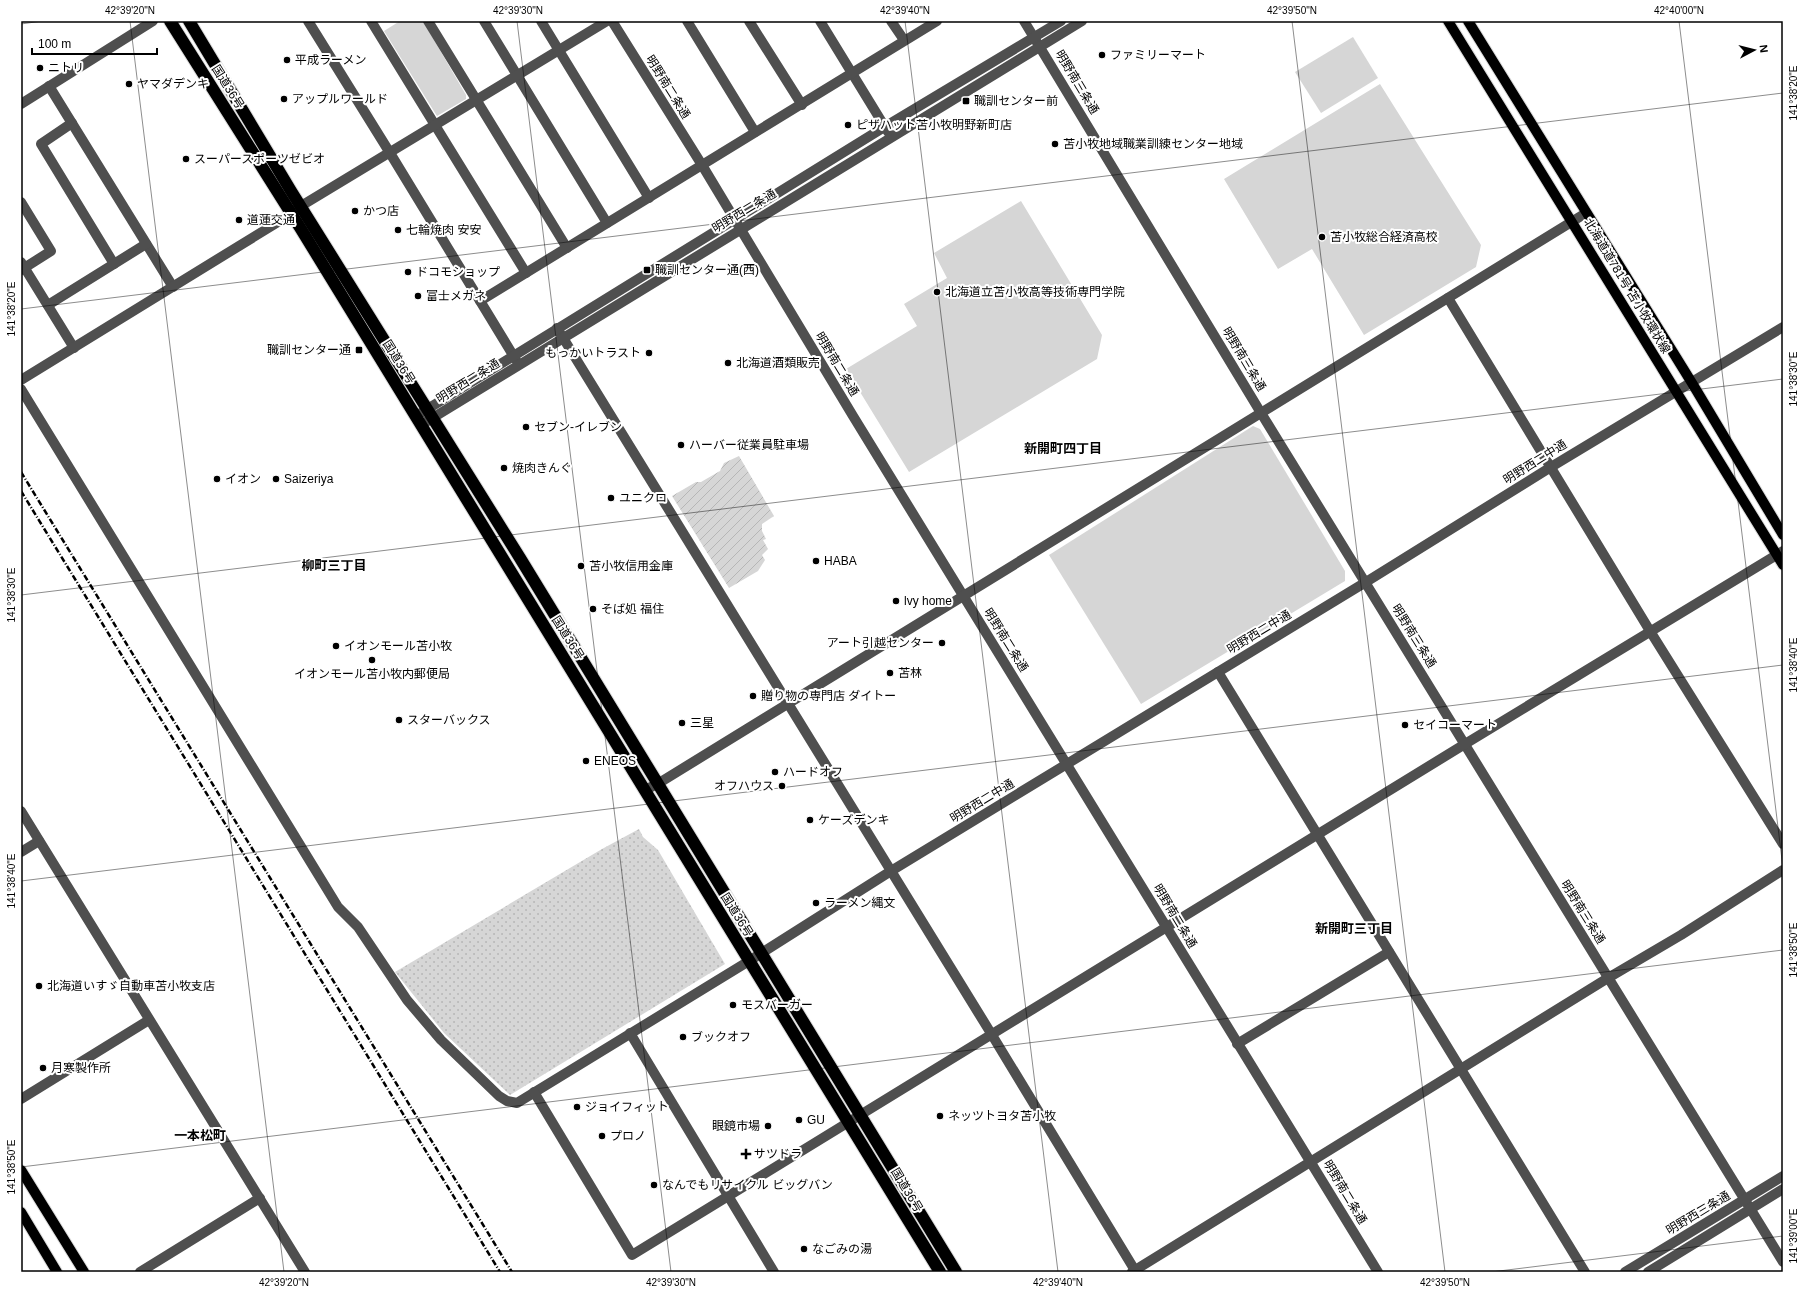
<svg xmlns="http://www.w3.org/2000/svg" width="1804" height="1293" viewBox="0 0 1804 1293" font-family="Arial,'Noto Sans JP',sans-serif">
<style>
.grass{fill:url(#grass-dots)}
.park{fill:#d6d6d6}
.garden{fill:url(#garden-furrows)}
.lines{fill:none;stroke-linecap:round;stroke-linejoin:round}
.major-casing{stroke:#dbdbdb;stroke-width:12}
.highway-casing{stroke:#dbdbdb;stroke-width:14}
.minor{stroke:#4f4f4f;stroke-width:10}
.major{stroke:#000;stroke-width:10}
.highway{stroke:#000;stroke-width:12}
.rail{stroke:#000;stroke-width:2.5;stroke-dasharray:6 2 1 2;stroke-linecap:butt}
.ticks{fill:none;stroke:#000;stroke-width:1;stroke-opacity:0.45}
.poi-dot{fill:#000;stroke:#fff;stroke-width:1.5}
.labels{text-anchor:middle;stroke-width:4;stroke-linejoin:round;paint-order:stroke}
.poi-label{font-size:12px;fill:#000;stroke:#fff;text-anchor:start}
.street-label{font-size:12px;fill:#000;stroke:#fff}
.neighbourhood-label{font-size:13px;font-weight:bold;fill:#000;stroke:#fff}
.neatline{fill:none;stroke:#000;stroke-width:1.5}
.ticks-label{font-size:10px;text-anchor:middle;fill:#000}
</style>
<defs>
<pattern id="grass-dots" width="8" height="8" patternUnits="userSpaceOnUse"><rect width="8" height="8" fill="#d6d6d6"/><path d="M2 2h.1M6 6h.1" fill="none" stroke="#b6b6b6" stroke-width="1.8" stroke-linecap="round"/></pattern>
<pattern id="garden-furrows" width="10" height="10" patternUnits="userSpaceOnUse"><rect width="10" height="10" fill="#d6d6d6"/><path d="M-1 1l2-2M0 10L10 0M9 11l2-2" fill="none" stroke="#b6b6b6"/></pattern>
</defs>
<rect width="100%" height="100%" fill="#fff"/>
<polygon class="grass" points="639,829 643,837 658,850 725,964 510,1095 444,1033 395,972 602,849"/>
<g class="park">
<polygon points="400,21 423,21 466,95 466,99 437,116 384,31"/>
<polygon points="1353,37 1378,78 1321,113 1295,72"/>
<polygon points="1380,84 1481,245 1476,267 1364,335 1312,249 1278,269 1224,179"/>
<polygon points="1021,201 1102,335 1097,359 909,472 846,369 917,326 904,304 947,278 934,253"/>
<polygon points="1253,426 1260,429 1345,571 1345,581 1141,704 1049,555"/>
</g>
<polygon class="garden" points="739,456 774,516 762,524 762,531 766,539 763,540 768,549 762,555 765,560 758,571 729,588 672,496 696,482 701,482 720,471 724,463"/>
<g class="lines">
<defs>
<g id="major">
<polyline points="1448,21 1783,565"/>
<polyline points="1468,21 1692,383 1783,535"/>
<polyline points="21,1170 84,1272"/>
<polyline points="21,1212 57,1272"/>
</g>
<g id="highway">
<polyline points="170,21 301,229 940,1272"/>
<polyline points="189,21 291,191 520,558 956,1272"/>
</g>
</defs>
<use href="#major" class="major-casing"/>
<use href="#highway" class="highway-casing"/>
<g class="minor">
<polyline points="308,21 390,153 516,360"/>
<polyline points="371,21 526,273"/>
<polyline points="428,21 567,248"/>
<polyline points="484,21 607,223"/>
<polyline points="541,21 649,198"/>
<polyline points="612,21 702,165 853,416 1378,1272"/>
<polyline points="687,21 755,132"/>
<polyline points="749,21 802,105"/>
<polyline points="820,21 888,132"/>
<polyline points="891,21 904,40"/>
<polyline points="1024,21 1261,413 1783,1262"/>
<polyline points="49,86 173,287"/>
<polyline points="21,104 153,21"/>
<polyline points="72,123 41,144 114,264"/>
<polyline points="21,202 51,251 21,270"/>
<polyline points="21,262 74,348"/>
<polyline points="1448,298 1650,631 1783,844"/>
<polyline points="480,301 937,21"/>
<polyline points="48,305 146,244"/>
<polyline points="557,328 992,1035 1136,1272"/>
<polyline points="21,380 291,214 301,206 607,21"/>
<polyline points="21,389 338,907 358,927 407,1000 441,1040 499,1096 507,1101 517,1103 749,961 891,871 1366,582 1551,467 1783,327"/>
<polyline points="421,413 886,126 1061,21"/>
<polyline points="421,425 1082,21"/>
<polyline points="1218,672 1585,1272"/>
<polyline points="645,790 659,783 1586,213"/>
<polyline points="21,811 305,1272"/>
<polyline points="21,852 39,841"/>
<polyline points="630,1033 774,1272"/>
<polyline points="1237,1044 1389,952"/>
<polyline points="534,1092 632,1255 1465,744 1783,551"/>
<polyline points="21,1099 149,1020"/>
<polyline points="140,1272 260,1198"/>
<polyline points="1132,1272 1608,978 1681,935 1783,870"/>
<polyline points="1625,1272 1783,1176"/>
<polyline points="1648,1272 1783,1189"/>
</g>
<use href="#major" class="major"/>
<use href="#highway" class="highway"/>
<g class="rail">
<polyline points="21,472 512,1272"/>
<polyline points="21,491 500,1272"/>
</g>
</g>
<path class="ticks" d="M130,21L284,1272M517,21L671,1272M905,21L1058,1272M1292,21L1445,1272M1679,21L1783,868M21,24L42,21M21,309L1783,93M21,595L1783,379M21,881L1783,665M21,1167L1783,950M1491,1272L1783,1236"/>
<g class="poi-dot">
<circle cx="1102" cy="55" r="4"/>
<circle cx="287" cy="60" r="4"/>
<circle cx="40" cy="68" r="4"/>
<circle cx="129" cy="84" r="4"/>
<circle cx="284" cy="99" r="4"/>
<rect x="962" y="97" width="8" height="8" rx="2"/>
<circle cx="848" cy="125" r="4"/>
<circle cx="1055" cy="144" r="4"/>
<circle cx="186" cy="159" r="4"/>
<circle cx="355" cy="211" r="4"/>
<circle cx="239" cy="220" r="4"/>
<circle cx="398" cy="230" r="4"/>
<circle cx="1322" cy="237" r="4"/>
<rect x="643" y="266" width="8" height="8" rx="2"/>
<circle cx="408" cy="272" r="4"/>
<circle cx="937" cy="292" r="4"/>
<circle cx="418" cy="296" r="4"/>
<rect x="355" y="346" width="8" height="8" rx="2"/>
<circle cx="649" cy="353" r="4"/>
<circle cx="728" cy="363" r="4"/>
<circle cx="526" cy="427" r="4"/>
<circle cx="681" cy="445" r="4"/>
<circle cx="504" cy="468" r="4"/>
<circle cx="217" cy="479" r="4"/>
<circle cx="276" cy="479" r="4"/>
<circle cx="611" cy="498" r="4"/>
<circle cx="816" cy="561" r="4"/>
<circle cx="581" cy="566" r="4"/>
<circle cx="896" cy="601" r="4"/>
<circle cx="593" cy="609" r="4"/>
<circle cx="942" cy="643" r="4"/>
<circle cx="336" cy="646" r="4"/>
<circle cx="372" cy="660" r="4"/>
<circle cx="890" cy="673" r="4"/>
<circle cx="753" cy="696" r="4"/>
<circle cx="399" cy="720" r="4"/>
<circle cx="682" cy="723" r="4"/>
<circle cx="1405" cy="725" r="4"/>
<circle cx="586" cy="761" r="4"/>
<circle cx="775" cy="772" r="4"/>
<circle cx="782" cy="786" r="4"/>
<circle cx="810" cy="820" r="4"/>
<circle cx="816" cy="903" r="4"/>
<circle cx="39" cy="986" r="4"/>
<circle cx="733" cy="1005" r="4"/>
<circle cx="683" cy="1037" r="4"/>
<circle cx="43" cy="1068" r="4"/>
<circle cx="577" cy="1107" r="4"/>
<circle cx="940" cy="1116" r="4"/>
<circle cx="799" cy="1120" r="4"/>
<circle cx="768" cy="1126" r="4"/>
<circle cx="602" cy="1136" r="4"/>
<path d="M744 1148h4v4h4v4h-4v4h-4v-4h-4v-4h4z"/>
<circle cx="654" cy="1185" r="4"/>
<circle cx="804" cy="1249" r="4"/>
</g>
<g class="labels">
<g class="poi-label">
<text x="1110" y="59">ファミリーマート</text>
<text x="295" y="64">平成ラーメン</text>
<text x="48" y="72">ニトリ</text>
<text x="137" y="88">ヤマダデンキ</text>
<text x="292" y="103">アップルワールド</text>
<text x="974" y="105">職訓センター前</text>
<text x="856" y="129">ピザハット苫小牧明野新町店</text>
<text x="1063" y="148">苫小牧地域職業訓練センター地域</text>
<text x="194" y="163">スーパースポーツゼビオ</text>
<text x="363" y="215">かつ店</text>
<text x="247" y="224">道蓮交通</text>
<text x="406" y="234">七輪焼肉 安安</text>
<text x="1330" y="241">苫小牧総合経済高校</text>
<text x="655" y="274">職訓センター通(西)</text>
<text x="416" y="276">ドコモショップ</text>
<text x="945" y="296">北海道立苫小牧高等技術専門学院</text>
<text x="426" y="300">富士メガネ</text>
<text x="351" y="354" text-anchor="end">職訓センター通</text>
<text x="641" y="357" text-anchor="end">もっかいトラスト</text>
<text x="736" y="367">北海道酒類販売</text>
<text x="534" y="431">セブン-イレブン</text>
<text x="689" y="449">ハーバー従業員駐車場</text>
<text x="512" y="472">焼肉きんぐ</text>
<text x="225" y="483">イオン</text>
<text x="284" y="483">Saizeriya</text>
<text x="619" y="502">ユニクロ</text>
<text x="824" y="565">HABA</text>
<text x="589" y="570">苫小牧信用金庫</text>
<text x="904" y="605">lvy home</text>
<text x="601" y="613">そば処 福住</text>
<text x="934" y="647" text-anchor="end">アート引越センター</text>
<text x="344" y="650">イオンモール苫小牧</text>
<text x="898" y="677">苫林</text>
<text x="372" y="678" text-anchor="middle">イオンモール苫小牧内郵便局</text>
<text x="761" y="700">贈り物の専門店 ダイトー</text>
<text x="407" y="724">スターバックス</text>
<text x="690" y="727">三星</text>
<text x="1413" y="729">セイコーマート</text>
<text x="594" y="765">ENEOS</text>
<text x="783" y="776">ハードオフ</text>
<text x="774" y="790" text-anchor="end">オフハウス</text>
<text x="818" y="824">ケーズデンキ</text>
<text x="824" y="907">ラーメン縄文</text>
<text x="47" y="990">北海道いすゞ自動車苫小牧支店</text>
<text x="741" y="1009">モスバーガー</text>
<text x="691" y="1041">ブックオフ</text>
<text x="51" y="1072">月寒製作所</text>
<text x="585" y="1111">ジョイフィット</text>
<text x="948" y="1120">ネッツトヨタ苫小牧</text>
<text x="807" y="1124">GU</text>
<text x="760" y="1130" text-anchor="end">眼鏡市場</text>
<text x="610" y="1140">プロノ</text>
<text x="754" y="1158">サツドラ</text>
<text x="662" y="1189">なんでもリサイクル ビッグバン</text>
<text x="812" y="1253">なごみの湯</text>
</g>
<g class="street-label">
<text transform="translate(1077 82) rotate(59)" y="4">明野南三条通</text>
<text transform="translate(228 87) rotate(58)" y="4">国道36号</text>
<text transform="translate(668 87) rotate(58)" y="4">明野南二条通</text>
<text transform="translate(744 211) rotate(-31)" y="4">明野西二条通</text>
<text transform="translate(1627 286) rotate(59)" y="4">北海道道781号 苫小牧環状線</text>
<text transform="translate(1244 359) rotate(59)" y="4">明野南三条通</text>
<text transform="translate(399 362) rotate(58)" y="4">国道36号</text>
<text transform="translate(837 364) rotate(59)" y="4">明野南二条通</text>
<text transform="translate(468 381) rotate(-32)" y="4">明野西二条通</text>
<text transform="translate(1535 462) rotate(-32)" y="4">明野西二中通</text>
<text transform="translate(1259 632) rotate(-31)" y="4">明野西二中通</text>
<text transform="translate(1414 636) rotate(58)" y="4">明野南三条通</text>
<text transform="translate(568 638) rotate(58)" y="4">国道36号</text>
<text transform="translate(1006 640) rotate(58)" y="4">明野南二条通</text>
<text transform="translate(982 801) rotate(-31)" y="4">明野西二中通</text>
<text transform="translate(1583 912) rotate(58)" y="4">明野南三条通</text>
<text transform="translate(737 915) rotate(58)" y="4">国道36号</text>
<text transform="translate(1175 916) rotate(59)" y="4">明野南二条通</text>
<text transform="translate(907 1190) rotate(59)" y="4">国道36号</text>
<text transform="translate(1345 1192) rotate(59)" y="4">明野南二条通</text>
<text transform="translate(1698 1213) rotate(-31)" y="4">明野西三条通</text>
</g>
<g class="neighbourhood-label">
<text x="1063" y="453">新開町四丁目</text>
<text x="334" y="570">柳町三丁目</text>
<text x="1354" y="933">新開町三丁目</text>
<text x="200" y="1140">一本松町</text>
</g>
</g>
<rect width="1804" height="1293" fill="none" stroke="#ffffff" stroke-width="44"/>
<g transform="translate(1754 50) rotate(83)" stroke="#ffffff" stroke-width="3" paint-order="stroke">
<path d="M0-3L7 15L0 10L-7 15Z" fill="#000000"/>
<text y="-6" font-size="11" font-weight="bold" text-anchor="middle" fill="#000000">N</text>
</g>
<path d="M32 48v6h125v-6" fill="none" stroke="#000000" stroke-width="2"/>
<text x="38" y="48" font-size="12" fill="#000000" stroke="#ffffff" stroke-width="3" paint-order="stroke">100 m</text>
<rect x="22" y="22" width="1760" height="1249" class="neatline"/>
<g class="ticks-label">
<text x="130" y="14">42°39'20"N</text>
<text x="518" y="14">42°39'30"N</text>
<text x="905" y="14">42°39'40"N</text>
<text x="1292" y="14">42°39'50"N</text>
<text x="1679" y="14">42°40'00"N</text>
<text transform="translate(1793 93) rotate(-90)" y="4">141°38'20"E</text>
<text transform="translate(11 309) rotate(-90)" y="4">141°38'20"E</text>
<text transform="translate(1793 379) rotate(-90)" y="4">141°38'30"E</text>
<text transform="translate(11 595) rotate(-90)" y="4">141°38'30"E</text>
<text transform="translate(1793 665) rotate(-90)" y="4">141°38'40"E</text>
<text transform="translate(11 881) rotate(-90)" y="4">141°38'40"E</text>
<text transform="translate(1793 950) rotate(-90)" y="4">141°38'50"E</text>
<text transform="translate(11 1167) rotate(-90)" y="4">141°38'50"E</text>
<text transform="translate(1793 1236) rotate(-90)" y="4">141°39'00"E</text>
<text x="284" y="1286">42°39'20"N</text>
<text x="671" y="1286">42°39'30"N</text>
<text x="1058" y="1286">42°39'40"N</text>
<text x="1445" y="1286">42°39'50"N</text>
</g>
</svg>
